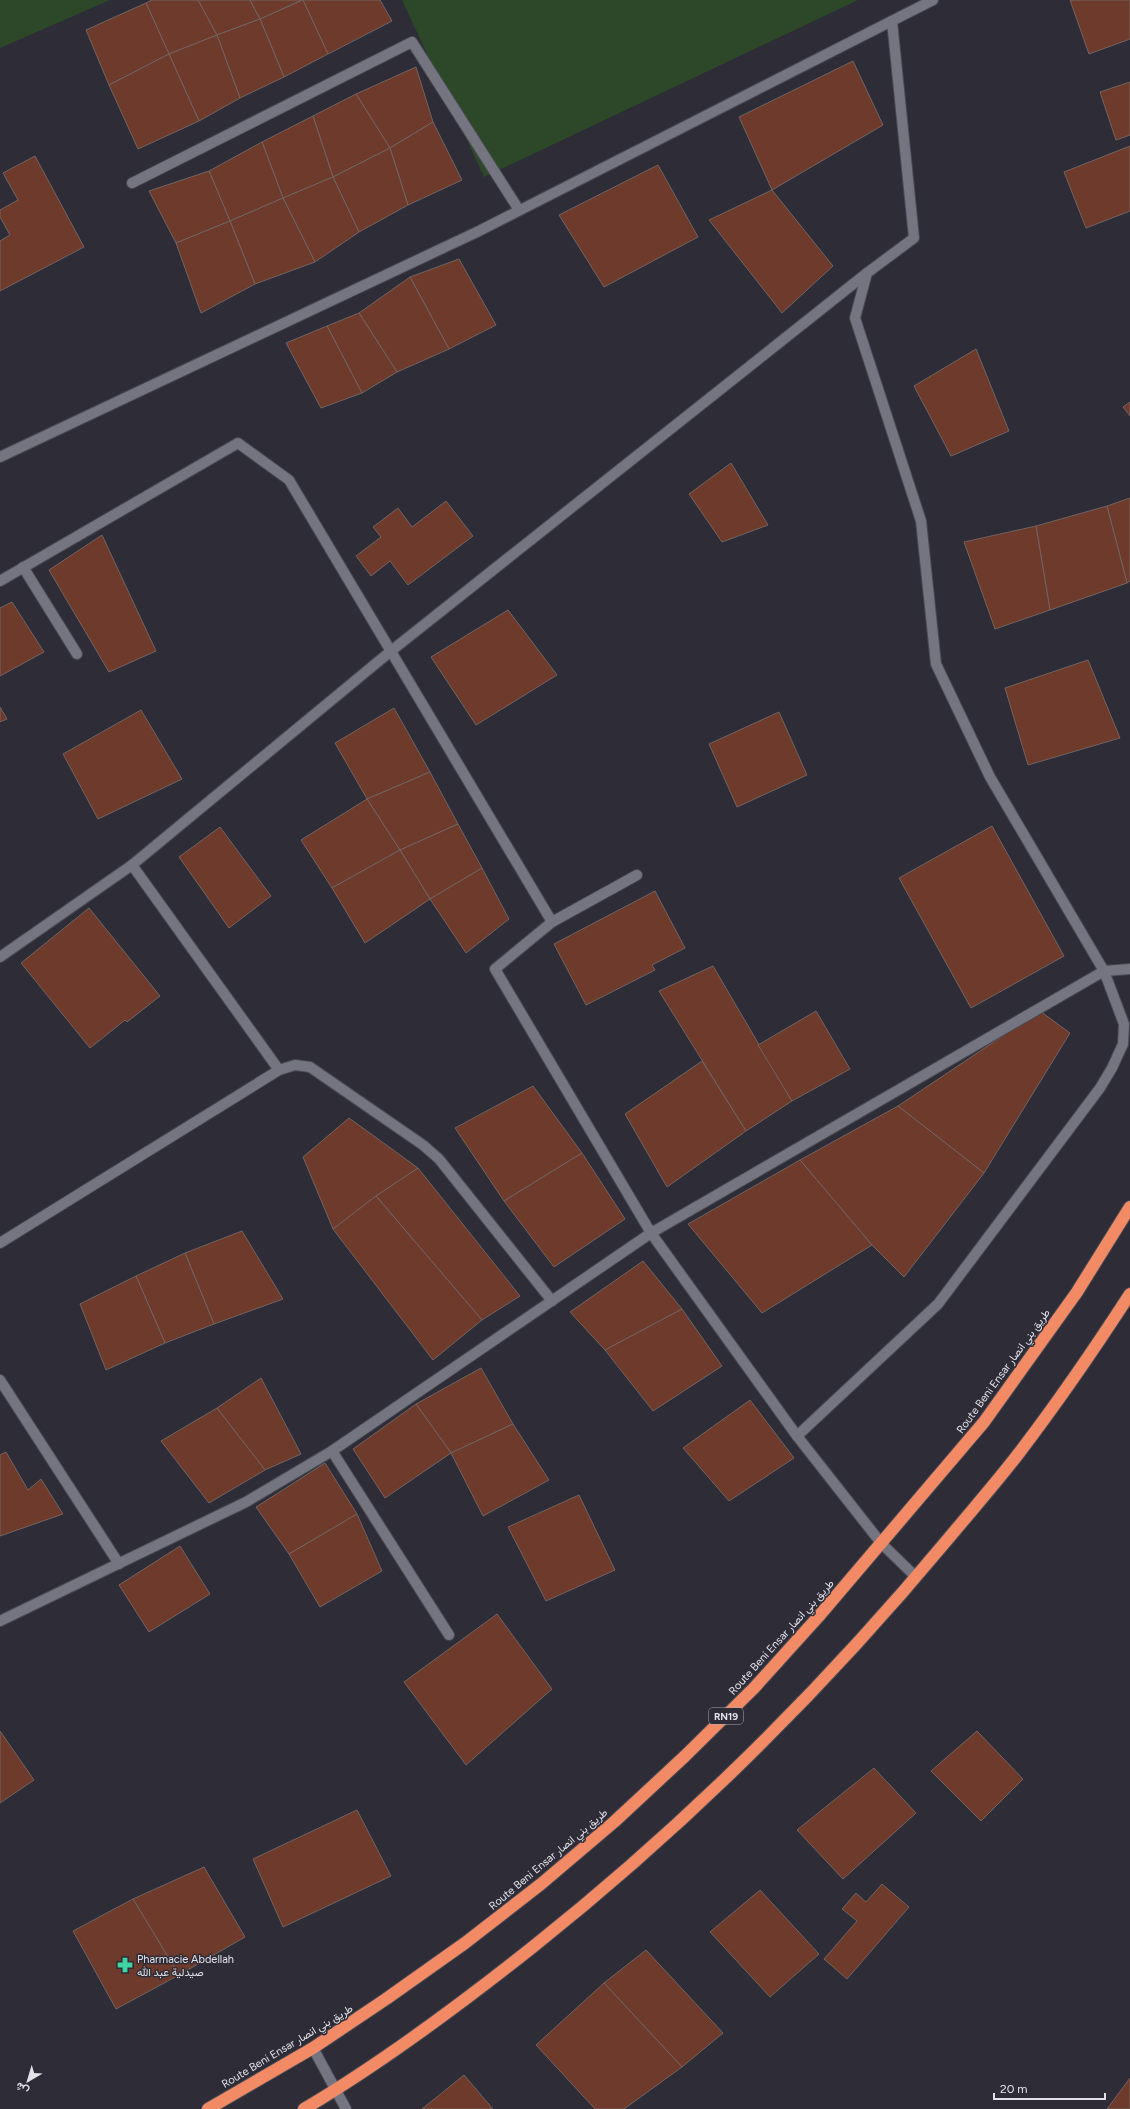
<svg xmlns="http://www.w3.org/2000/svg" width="1130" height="2109" viewBox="0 0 1130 2109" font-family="Figtree,Vazirmatn,sans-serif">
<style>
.green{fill:#2d4828}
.building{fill:#6e3a2c;stroke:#726461}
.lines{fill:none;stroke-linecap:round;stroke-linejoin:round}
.minor-casing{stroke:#4a4a53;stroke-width:12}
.highway-casing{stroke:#4a4a53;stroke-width:14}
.minor{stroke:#757581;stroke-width:10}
.highway{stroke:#f28a65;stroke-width:12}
.labels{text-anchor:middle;stroke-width:3;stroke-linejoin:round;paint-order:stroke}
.shield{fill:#2d2c37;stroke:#acabb3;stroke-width:1}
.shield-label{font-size:10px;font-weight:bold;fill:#e2e1e8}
.street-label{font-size:11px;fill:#e2e1e8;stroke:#2d2c37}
.poi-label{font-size:11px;fill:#e2e1e8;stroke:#2d2c37;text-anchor:start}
</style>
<rect width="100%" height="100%" fill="#2d2c37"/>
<g class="green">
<polygon points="0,0 110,0 0,48"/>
<polygon points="402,0 858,0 484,177"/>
</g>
<g class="building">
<polygon points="152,0 198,0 217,35 169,54 146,3"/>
<polygon points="198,0 250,0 260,19 217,35"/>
<polygon points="250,0 302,0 260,19"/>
<polygon points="303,0 380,0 392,21 328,54"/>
<polygon points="303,0 328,54 284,77 260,19"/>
<polygon points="1070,0 1130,0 1130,39 1089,54"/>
<polygon points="146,3 169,54 109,85 86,30"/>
<polygon points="260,19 284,77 240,98 217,35"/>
<polygon points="217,35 240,98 199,121 169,54"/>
<polygon points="169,54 199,121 138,149 109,85"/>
<polygon points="853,61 883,125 772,190 739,117"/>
<polygon points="416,67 433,122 390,148 356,94"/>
<polygon points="1130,82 1130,135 1116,140 1100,92"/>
<polygon points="356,94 390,148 333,177 313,116"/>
<polygon points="313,116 333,177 283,198 262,142"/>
<polygon points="433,122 462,180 408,205 390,148"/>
<polygon points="262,142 283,198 230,221 209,171"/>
<polygon points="1130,146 1130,211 1086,228 1064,172"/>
<polygon points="390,148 408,205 359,232 333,177"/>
<polygon points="35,156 84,247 0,291 0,241 10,235 0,217 0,210 18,200 3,173"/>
<polygon points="658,165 698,237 604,287 559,215"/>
<polygon points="209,171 230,221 176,243 149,191"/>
<polygon points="333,177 359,232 315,262 283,198"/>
<polygon points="772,190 833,266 782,313 709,220"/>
<polygon points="283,198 315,262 255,284 230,221"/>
<polygon points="230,221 255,284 201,313 176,243"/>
<polygon points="459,259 496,325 449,349 410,277"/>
<polygon points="410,277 449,349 397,372 359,313"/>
<polygon points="359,313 397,372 362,393 327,326"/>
<polygon points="327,326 362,393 321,408 286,343"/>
<polygon points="976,349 1009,431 951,456 914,386"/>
<polygon points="1130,402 1130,416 1123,407"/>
<polygon points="731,463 768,525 722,542 689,494"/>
<polygon points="1130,498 1130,581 1127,583 1107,506"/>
<polygon points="446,501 473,536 408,585 390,561 371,576 356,556 381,537 373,527 398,508 412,527"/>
<polygon points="1107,506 1127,583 1050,610 1036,526"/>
<polygon points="1036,526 1050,610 995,629 964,542"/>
<polygon points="102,535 156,651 109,672 49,570"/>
<polygon points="12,602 44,652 0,676 0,608"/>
<polygon points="508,610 557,675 476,725 431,657"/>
<polygon points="1088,660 1120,738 1028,765 1005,688"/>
<polygon points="0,707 7,719 0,722"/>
<polygon points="394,708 430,772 367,799 335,743"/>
<polygon points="141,710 182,779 98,819 63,754"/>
<polygon points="779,712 807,775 737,807 709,744"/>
<polygon points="430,772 458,824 400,850 367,799"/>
<polygon points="367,799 400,850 332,888 301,840"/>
<polygon points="458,824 482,868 430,899 400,850"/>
<polygon points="992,826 1064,956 971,1008 899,878"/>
<polygon points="220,827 271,896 229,928 179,857"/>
<polygon points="400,850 430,899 365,943 332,888"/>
<polygon points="482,868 509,919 466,953 430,899"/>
<polygon points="655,891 685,948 652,965 655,970 586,1005 554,944"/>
<polygon points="89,908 160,996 127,1022 125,1020 90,1048 21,963"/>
<polygon points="713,966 792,1101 746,1131 659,991"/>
<polygon points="816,1011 850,1069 792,1101 758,1045"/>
<polygon points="1040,1011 1070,1033 984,1173 898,1106"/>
<polygon points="702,1061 746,1131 667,1187 625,1114"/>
<polygon points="533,1086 582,1153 504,1201 455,1128"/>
<polygon points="898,1106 984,1173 904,1277 872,1245 800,1160"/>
<polygon points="349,1118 418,1168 376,1196 333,1229 303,1157"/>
<polygon points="582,1153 625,1219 554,1267 504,1201"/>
<polygon points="800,1160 872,1245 762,1313 688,1224"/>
<polygon points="418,1168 520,1296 482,1320 376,1196"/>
<polygon points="376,1196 482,1320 433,1360 333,1229"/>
<polygon points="242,1231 283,1299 214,1324 185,1253"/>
<polygon points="185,1253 214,1324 165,1343 136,1276"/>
<polygon points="643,1261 682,1309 605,1350 570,1312"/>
<polygon points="136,1276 165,1343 106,1370 80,1304"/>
<polygon points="682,1309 722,1366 653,1411 605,1350"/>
<polygon points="481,1368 513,1424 451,1453 416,1404"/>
<polygon points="261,1378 301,1454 265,1470 217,1408"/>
<polygon points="750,1400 794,1458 729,1501 683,1448"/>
<polygon points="416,1404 451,1453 385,1498 353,1449"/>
<polygon points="217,1408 265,1470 209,1503 161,1441"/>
<polygon points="513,1424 549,1480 483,1516 451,1453"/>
<polygon points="6,1452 28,1490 41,1479 63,1514 0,1536 0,1455"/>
<polygon points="325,1463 357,1514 289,1554 256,1507"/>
<polygon points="579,1495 615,1570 546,1601 508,1527"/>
<polygon points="357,1514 382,1571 320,1607 289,1554"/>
<polygon points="180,1546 210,1594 149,1632 119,1585"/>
<polygon points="497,1614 552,1689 466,1765 404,1682"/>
<polygon points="0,1731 34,1780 0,1803"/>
<polygon points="977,1731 1023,1779 981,1821 931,1771"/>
<polygon points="874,1768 916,1813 843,1879 797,1830"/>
<polygon points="357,1810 391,1876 283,1927 253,1859"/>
<polygon points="204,1867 245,1937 179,1975 133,1899"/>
<polygon points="882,1884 909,1907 847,1979 824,1959 857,1921 842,1909 856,1893 866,1902"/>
<polygon points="760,1890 819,1954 770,1997 710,1932"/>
<polygon points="133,1899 179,1975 116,2009 73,1931"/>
<polygon points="646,1950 723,2033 682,2067 604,1983"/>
<polygon points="604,1983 682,2067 624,2109 595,2109 536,2045"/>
<polygon points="464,2075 493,2109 422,2109"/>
<polygon points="1130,2078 1130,2109 1107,2109"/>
</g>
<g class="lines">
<defs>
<g id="minor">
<polyline points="132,183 412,42 519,210"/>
<polyline points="0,457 479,231 933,0"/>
<polyline points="23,567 77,654"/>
<polyline points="0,581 238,443 289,480 552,922"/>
<polyline points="132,865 279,1070"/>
<polyline points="637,875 552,922 495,969 651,1233 797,1436 881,1543 916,1577"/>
<polyline points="0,957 132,865 391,651 867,273 914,238 892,21"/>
<polyline points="0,1243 279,1070 295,1065 310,1067 423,1145 439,1159 552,1301"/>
<polyline points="0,1380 119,1564"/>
<polyline points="797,1436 938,1304 1100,1088 1112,1068 1123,1044 1124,1024 1104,971 990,777 936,664 921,521 855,318 867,273"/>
<polyline points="332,1451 449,1635"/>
<polyline points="0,1621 246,1502 332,1451 651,1233 1104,971 1130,969"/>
<polyline points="313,2048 346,2109"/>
</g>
<g id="highway">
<polyline points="208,2109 313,2048 386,1999 465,1943 541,1884 614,1822 685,1756 754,1688 819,1616 984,1422 1077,1292 1130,1207"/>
<path d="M304,2109C385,2061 461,2004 534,1946C686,1825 824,1688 948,1539C972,1510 997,1482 1019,1453C1058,1402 1095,1348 1130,1294"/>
</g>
</defs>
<use href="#minor" class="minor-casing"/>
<use href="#highway" class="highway-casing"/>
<use href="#minor" class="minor"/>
<use href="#highway" class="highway"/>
</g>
<defs>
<symbol id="pharmacy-bare" viewBox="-9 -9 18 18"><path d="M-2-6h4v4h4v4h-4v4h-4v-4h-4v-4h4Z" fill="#40d4a2" stroke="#2d2c37" stroke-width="2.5" paint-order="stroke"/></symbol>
</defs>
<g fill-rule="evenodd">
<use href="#pharmacy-bare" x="114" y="1954" width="22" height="22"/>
</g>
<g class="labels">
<rect class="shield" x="709" y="1708" width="34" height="16" rx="3"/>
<g class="shield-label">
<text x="726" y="1720">RN19</text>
</g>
<g class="street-label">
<text transform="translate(1003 1371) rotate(-54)" y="4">Route Beni Ensar طريق بني انصار</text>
<text transform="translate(781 1637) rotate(-48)" y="4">Route Beni Ensar طريق بني انصار</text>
<text transform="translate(548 1859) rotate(-40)" y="4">Route Beni Ensar طريق بني انصار</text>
<text transform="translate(287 2046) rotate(-31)" y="4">Route Beni Ensar طريق بني انصار</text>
</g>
<g class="poi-label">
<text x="137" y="1963">Pharmacie Abdellah<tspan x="137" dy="13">صيدلية عبد الله</tspan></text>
</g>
</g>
<g transform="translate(28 2081) rotate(218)" stroke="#2d2c37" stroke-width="3" paint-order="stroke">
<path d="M0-3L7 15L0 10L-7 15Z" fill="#e2e1e8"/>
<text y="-6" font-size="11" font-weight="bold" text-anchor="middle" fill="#e2e1e8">ش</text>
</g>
<path d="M994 2093v6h111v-6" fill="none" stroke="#e2e1e8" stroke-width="2"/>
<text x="1000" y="2093" font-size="12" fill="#e2e1e8" stroke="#2d2c37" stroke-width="3" paint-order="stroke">20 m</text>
</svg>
